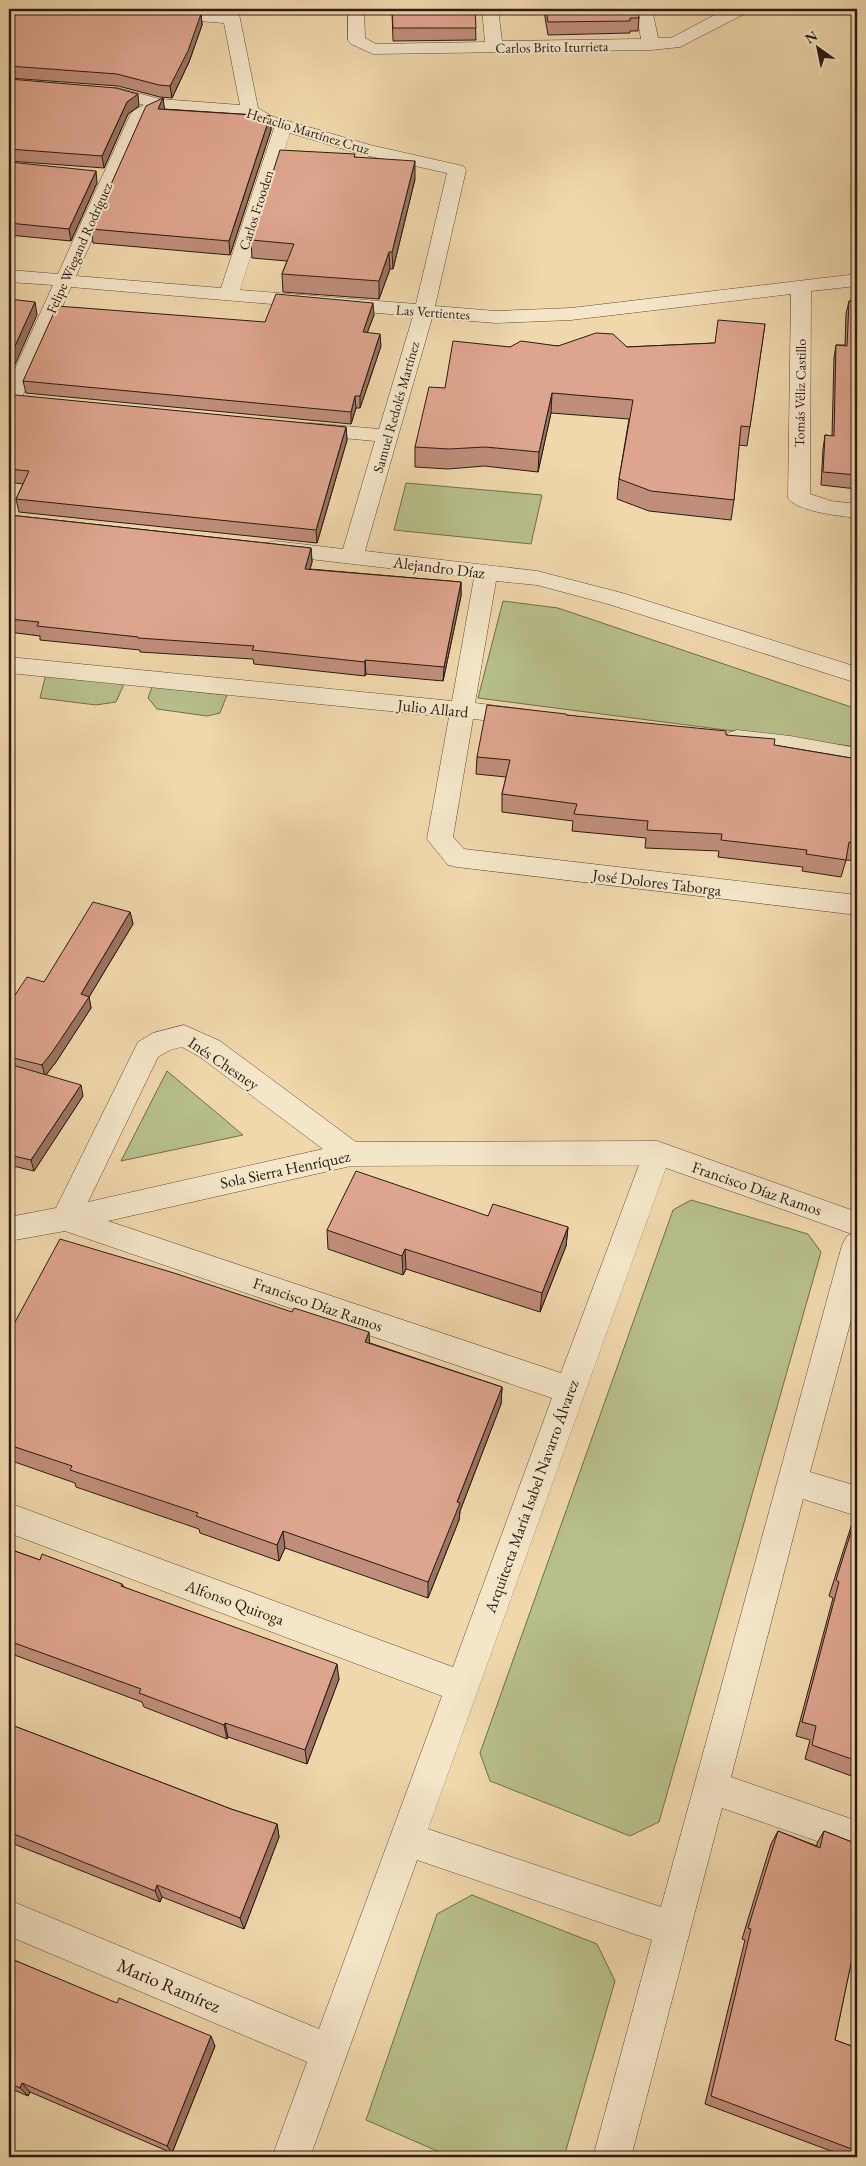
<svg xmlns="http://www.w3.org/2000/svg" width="866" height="2166" viewBox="0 0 866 2166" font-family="'EB Garamond',serif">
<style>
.green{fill:#b7bf8b;stroke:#716d50}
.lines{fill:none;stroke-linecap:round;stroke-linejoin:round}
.minor-casing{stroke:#5c4a3a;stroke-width:1}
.minor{fill:#f5e6c9;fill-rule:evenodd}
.wall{fill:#bf8e7a;stroke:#2b1b14}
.shaded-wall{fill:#9b7463;stroke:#2b1b14}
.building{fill:#dea58e;stroke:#2b1b14}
.labels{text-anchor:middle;stroke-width:4;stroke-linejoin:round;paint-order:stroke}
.far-street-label{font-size:14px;fill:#2b1b14;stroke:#f5e6c9}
.street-label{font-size:16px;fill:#2b1b14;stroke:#f5e6c9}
.near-street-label{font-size:19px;fill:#2b1b14;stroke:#f5e6c9}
</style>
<rect width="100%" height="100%" fill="#f0d8ac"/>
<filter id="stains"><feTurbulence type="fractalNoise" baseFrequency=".004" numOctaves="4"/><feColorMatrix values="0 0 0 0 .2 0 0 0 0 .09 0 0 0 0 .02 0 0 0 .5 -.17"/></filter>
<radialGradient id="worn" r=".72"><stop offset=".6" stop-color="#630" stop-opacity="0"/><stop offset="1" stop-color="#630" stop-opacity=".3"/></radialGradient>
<g class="green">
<polygon points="406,483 542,495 531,544 394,530"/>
<polygon points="503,601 558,608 857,709 857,747 478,698"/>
<polygon points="46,674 124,684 116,702 96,705 40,698"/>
<polygon points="152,687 227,695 220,713 207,716 157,709 148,698"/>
<polygon points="167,1071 243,1135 121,1161"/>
<polygon points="691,1200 808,1234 821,1252 659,1822 630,1836 490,1781 480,1753 673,1210"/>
<polygon points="472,1895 597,1944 615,1981 564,2157 451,2157 366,2120 437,1914"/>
</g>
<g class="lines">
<defs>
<g id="minor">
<path d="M98,9H172L222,12V9H238L258,108L271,116L370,145L463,166L466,170L435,306L496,311L571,308L857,274V286L811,291L810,494L831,501L857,504V518C841,516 798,512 788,498L791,294L571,320L496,323L432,318L365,551L537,571L622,593L857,667V683L608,604L537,585L496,581L475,703L530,710L534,716L530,722L522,724L473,719L453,837L464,849L857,895V915L457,867L448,865L427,839L449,717L9,673V657L452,701L474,578L275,555L267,553L264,548L267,543L275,541L343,549L375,441L310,435L303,434L300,429L303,424L310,423L379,429L413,316L71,287L19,404L16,408L9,410V382L53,285L9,282V270L58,274L130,115L133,111L144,105L118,98L96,96L93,92L96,88H118L160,99L240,105L224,23L106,14L100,13ZM163,110L246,116L259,124L274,128L221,288L76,276L146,118ZM290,133L360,154L447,173L416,304L240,290Z"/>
<polygon points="348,9 364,9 365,38 376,44 485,42 482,9 498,9 502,41 641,39 636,9 652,9 658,38 671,38 726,9 748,9 746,13 680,47 651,50 373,54 351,44 348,40"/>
<polygon points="737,730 790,736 857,748 857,766 728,745 725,739 728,733"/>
<path d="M184,1025L220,1041L356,1142L657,1141L857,1212V1298L810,1472L857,1486V1516L803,1499L731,1777L857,1821V1855L722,1808L631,2157H593L652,1940L417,1860L310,2157H272L307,2062L9,1936V1900L319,2029L442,1696L9,1533V1503L453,1667L552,1398L65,1231L9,1241V1217L56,1208L138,1042L153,1033ZM182,1047L200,1057L323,1149L88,1202L158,1057L170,1050ZM639,1165L561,1373L108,1221L351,1166ZM666,1168L852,1234L847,1236L842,1245L661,1907L428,1829Z"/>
</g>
</defs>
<use href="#minor" class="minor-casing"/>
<use href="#minor" class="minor"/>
</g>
<g class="wall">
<polygon points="9,9 179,10 179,13 201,14 202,25 189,62 172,98 160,97 118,86 9,78"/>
<polygon points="384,9 482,9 481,13 475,14 476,40 393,41 392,11 384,11"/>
<polygon points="499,9 637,9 639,18 638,31 630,31 630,33 548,35 544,11 500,12"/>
<polygon points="9,79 139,106 128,114 104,168 9,161"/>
<polygon points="163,98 164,109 270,116 271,130 230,255 93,243 91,229"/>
<polygon points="355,157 415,179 393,269 390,269 379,299 283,292 282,274 287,261 252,258 251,240"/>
<polygon points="9,162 97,183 71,241 9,235"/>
<polygon points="849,301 857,301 857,489 821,485 823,449 825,435 832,436 834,358 836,345 845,345 846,314"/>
<polygon points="374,315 367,333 381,346 360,408 356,408 351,424 26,393 23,381 265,322"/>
<polygon points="765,324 747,446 739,445 734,500 731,520 649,511 617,499 619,479 629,419 551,413 538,472 484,466 448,469 415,467 415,447 445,388 510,347 558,346 627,347 715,343"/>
<polygon points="9,397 346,427 347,440 317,543 19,512 16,499 23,484 9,482"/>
<polygon points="9,515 311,548 312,562 310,569 461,582 461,596 443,681 366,674 365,676 254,664 253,659 140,652 140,650 40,640 40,636 9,632"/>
<polygon points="566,715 726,735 774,745 857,759 857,861 846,860 841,877 802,871 803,867 718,857 719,851 645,848 646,838 572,831 573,821 502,812 502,794 506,777 476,774 477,757"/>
<polygon points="130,912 133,924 89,997 91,1008 56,1062 46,1075 83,1096 34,1171 9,1165 9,1004 44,982"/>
<polygon points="488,1216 568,1227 566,1246 540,1312 406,1269 403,1275 328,1249 327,1230"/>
<polygon points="9,1333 370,1343 502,1387 501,1404 460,1511 459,1520 428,1598 285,1548 279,1561 200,1533 199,1529 76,1487 75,1483 9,1460"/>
<polygon points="857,1510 857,1778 805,1759 810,1740 796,1736 833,1598 829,1596 854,1517"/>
<polygon points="9,1549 40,1560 122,1584 124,1587 339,1679 307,1764 228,1737 227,1739 144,1707 142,1702 9,1653"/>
<polygon points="9,1724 231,1809 277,1824 279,1837 244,1929 162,1897 160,1902 9,1842"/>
<polygon points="778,1831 817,1846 817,1843 824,1831 857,1844 857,1970 850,1967 835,2040 857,2048 857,2157 847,2157 705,2104 745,1940 742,1939 771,1844"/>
<polygon points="9,1958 215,2046 172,2153 30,2092 28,2096 9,2088"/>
</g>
<g class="shaded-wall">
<polygon points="201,14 202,25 189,62 172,98 170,86"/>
<polygon points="138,94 139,106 128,114 104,168 102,156 127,102"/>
<polygon points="163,98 165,112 158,109"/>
<polygon points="270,116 271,130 230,255 229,241"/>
<polygon points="415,161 415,179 393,269 392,252"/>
<polygon points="96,171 97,183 71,241 69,229"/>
<polygon points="389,252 390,269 379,299 379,281"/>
<polygon points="35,302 37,315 9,378 9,359"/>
<polygon points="373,303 374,315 363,344 363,332"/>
<polygon points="380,334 381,346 360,408 360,396"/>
<polygon points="552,393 551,413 538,472 539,452"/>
<polygon points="355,396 356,408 351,424 351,412"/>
<polygon points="346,427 347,440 317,543 316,530"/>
<polygon points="311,548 312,562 306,583 305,569"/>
<polygon points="461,582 461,596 443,681 444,667"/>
<polygon points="365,660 366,674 365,676"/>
<polygon points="130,912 133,924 89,997 91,1008 56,1062 45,1076 42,1065 81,994"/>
<polygon points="81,1085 83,1096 34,1171 31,1160"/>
<polygon points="568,1227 566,1246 540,1312 542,1293"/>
<polygon points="405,1249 406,1269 403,1275 402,1256"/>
<polygon points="369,1332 370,1351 365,1342"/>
<polygon points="502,1387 501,1404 460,1511 459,1520 428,1598 428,1582 457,1502"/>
<polygon points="283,1531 285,1548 279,1561 277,1545"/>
<polygon points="337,1664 339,1679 307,1764 305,1750"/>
<polygon points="225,1723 228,1737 227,1739 224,1725"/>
<polygon points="277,1824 279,1837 244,1929 240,1918"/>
<polygon points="157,1885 162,1897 160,1902 155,1891"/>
<polygon points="211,2036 215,2046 172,2153 167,2146"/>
<polygon points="22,2083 30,2092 28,2096 20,2088"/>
</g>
<g class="building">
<polygon points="9,9 163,9 179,10 178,12 201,14 188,51 170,86 159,85 117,74 9,66"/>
<polygon points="392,9 475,9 476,28 393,28"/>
<polygon points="546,9 637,9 639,18 630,18 630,21 548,22"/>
<polygon points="9,79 116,88 138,94 127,102 102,156 9,149"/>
<polygon points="163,98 158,109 270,116 229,241 91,229 146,106"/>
<polygon points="280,150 355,154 354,157 415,161 392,252 389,252 379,281 282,274 294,244 251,240"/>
<polygon points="9,162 96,171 69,229 9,223"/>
<polygon points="276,294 373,303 363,332 380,334 360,396 355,396 351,412 23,381 57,306 265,322"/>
<polygon points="9,299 35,302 9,359"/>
<polygon points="849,301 857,301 857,475 823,472 825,435 834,436 836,345 847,346"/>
<polygon points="718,320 765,324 750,427 741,426 734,500 651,491 619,479 633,400 552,393 539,452 485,447 449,449 415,447 429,387 445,388 453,341 510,347 521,341 558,346 596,333 613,334 627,347 715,343"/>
<polygon points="15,395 346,427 316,530 16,499 29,471 9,469 9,397"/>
<polygon points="9,515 311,548 305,569 461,582 444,667 365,660 365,662 252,650 254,646 138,638 138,637 37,626 39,622 9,619"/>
<polygon points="487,705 566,714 566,715 726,731 726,735 775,739 774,745 857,759 857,844 849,842 846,860 806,854 807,850 721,840 722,834 647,830 648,821 574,814 577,804 502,794 510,760 477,757"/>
<polygon points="93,902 130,912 81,994 89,997 53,1051 42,1065 9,1057 9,1004 27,977 44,982"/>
<polygon points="9,1064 81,1085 31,1160 9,1155"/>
<polygon points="356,1171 488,1216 493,1204 568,1227 542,1293 405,1249 402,1256 327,1230"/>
<polygon points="60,1239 174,1273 292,1312 294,1308 369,1332 365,1342 502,1387 457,1502 460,1503 428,1582 283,1531 277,1545 196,1516 198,1513 70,1470 72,1466 9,1445 9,1333"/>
<polygon points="857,1513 857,1761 812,1745 816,1726 802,1722 839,1582 836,1580"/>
<polygon points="9,1549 40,1560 42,1554 122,1584 121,1586 337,1664 305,1750 225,1723 224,1725 139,1693 141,1689 9,1641"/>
<polygon points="9,1724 231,1809 277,1824 240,1918 157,1885 155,1891 9,1832"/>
<polygon points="778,1831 820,1848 824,1831 857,1844 857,1956 853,1954 835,2040 857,2048 857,2151 711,2096 751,1929 748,1928"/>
<polygon points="9,1958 117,2003 119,1998 211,2036 167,2146 22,2083 20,2088 9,2083"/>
</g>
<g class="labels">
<g class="far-street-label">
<text transform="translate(552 47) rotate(-1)" y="5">Carlos Brito Iturrieta</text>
<text transform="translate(308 131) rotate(17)" y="5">Heraclio Martínez Cruz</text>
<text transform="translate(256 210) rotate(-72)" y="5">Carlos Frooden</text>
<text transform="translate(79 248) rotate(-66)" y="5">Felipe Wiegand Rodríguez</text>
<text transform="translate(433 312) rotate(4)" y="5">Las Vertientes</text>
<text transform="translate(800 393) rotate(-89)" y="5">Tomás Véliz Castillo</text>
<text transform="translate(396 407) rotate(-74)" y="5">Samuel Redolés Martínez</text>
</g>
<g class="street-label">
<text transform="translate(439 567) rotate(7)" y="6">Alejandro Díaz</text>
<text transform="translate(433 708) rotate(6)" y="6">Julio Allard</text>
<text transform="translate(657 882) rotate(7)" y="6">José Dolores Taborga</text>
<text transform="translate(224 1063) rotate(34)" y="6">Inés Chesney</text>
<text transform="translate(285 1169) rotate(-12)" y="6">Sola Sierra Henríquez</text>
<text transform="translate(757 1188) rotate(19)" y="6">Francisco Díaz Ramos</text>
<text transform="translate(318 1304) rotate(19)" y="6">Francisco Díaz Ramos</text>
<text transform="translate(531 1496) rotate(-70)" y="6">Arquitecta María Isabel Navarro Álvarez</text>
<text transform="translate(235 1602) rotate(20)" y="6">Alfonso Quiroga</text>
</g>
<g class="near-street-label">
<text transform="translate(169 1985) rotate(23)" y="7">Mario Ramírez</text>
</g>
</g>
<rect width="866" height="2166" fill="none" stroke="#f0d8ac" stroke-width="30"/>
<rect x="10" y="10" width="846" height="2146" fill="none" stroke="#2b1b14" stroke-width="2.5"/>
<rect x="15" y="15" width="836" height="2136" fill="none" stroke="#2b1b14"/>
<g transform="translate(818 48) rotate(327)" stroke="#f5e6c9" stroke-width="4" paint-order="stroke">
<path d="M0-4L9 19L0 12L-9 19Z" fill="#2b1b14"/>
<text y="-8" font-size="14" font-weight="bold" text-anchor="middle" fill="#2b1b14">N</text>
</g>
<rect width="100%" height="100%" filter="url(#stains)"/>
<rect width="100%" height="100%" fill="url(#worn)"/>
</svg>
